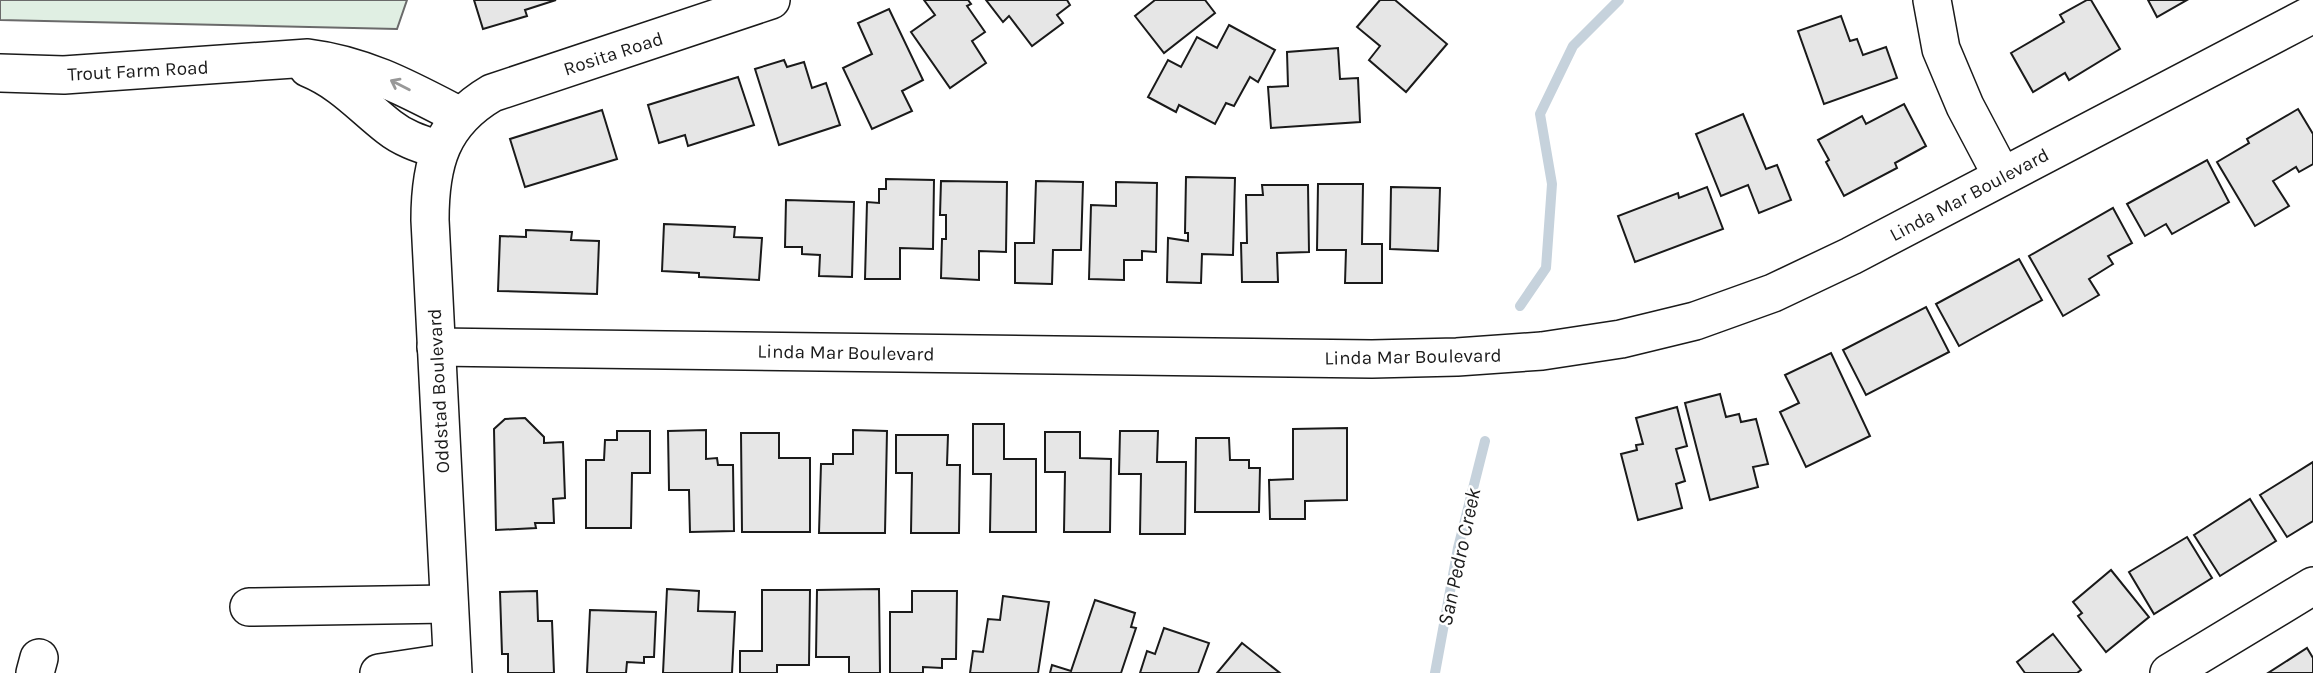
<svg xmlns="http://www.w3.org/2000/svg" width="2313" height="673" viewBox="0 0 2313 673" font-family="Karla,sans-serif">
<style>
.green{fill:#e0efe3;stroke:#6a6a6a;stroke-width:2}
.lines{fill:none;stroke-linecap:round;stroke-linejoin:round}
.stream{stroke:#c6d2dc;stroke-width:10}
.building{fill:#e6e6e6;stroke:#1a1a1a;stroke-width:2}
.minor-casing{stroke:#1a1a1a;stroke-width:40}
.minor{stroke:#fff;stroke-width:37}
.oneway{stroke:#989898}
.labels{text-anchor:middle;stroke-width:5;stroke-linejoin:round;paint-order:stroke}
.street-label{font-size:19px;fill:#1a1a1a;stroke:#fff}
.water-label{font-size:21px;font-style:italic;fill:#1a1a1a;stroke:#fff}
</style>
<rect width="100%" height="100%" fill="#fff"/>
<polygon class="green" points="0,0 407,0 397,29 0,20"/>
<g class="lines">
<g class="stream">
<polyline points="1520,306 1546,268 1552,184 1540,114 1573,46 1619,0"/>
<polyline points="1435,673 1458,548 1485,441"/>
</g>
</g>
<g class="building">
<polygon points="474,0 556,0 525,10 527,16 483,29"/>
<polygon points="924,0 968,0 971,4 967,6 985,32 972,41 986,63 950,88 911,32 935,15"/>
<polygon points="986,0 1067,0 1070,5 1057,15 1063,23 1032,46 1009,16 1003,22"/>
<polygon points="1155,0 1205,0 1215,13 1164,53 1135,16"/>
<polygon points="1380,0 1395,0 1447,44 1406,92 1369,60 1380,46 1357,27"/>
<polygon points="2087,0 2091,0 2120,49 2069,80 2065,73 2033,92 2011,53 2064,22 2060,15"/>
<polygon points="2148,0 2187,0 2157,17"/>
<polygon points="889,9 923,80 902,91 912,111 872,129 843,68 872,54 858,23"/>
<polygon points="1841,16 1850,41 1857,39 1863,55 1886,47 1897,78 1824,104 1798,31"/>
<polygon points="1229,25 1275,50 1258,82 1250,77 1234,106 1226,103 1215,124 1179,105 1176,112 1148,97 1168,60 1181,67 1197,37 1217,48"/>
<polygon points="1338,48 1340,79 1358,78 1360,122 1271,128 1268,87 1288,86 1287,52"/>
<polygon points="784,60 787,67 804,62 812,88 826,83 840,125 779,145 755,69"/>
<polygon points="738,77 754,125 688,146 685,135 659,143 648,105"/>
<polygon points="1904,104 1926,146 1895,163 1897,168 1844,196 1826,162 1829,160 1818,140 1862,116 1866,124"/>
<polygon points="2298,109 2313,134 2313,164 2299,172 2296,167 2273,181 2289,206 2255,226 2217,162 2249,143 2247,139"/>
<polygon points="602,110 617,159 525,187 510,139"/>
<polygon points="1743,114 1766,169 1777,165 1791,200 1759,213 1748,185 1721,196 1696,134"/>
<polygon points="2207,160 2229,202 2172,234 2166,224 2145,236 2127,204"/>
<polygon points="1186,177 1235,178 1233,255 1202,254 1201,283 1167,282 1168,238 1188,241 1188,233 1185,233"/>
<polygon points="886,179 934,180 933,249 900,248 900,279 865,279 867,202 879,203 879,189 886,189"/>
<polygon points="941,181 1007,182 1006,252 979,251 979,280 941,278 942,239 946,239 946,215 940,215"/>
<polygon points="1036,181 1083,182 1081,250 1053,250 1052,284 1015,283 1015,243 1034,243"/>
<polygon points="1116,182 1157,183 1156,252 1142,251 1142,260 1124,260 1124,280 1089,279 1091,205 1116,206"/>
<polygon points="1318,184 1363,184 1362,244 1382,244 1382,283 1345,283 1346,250 1317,250"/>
<polygon points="1262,185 1308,185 1309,252 1277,253 1278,282 1242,282 1241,243 1247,243 1246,195 1263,195"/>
<polygon points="1391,187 1440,188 1438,251 1390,249"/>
<polygon points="1707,187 1723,229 1635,262 1618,216 1678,193 1679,198"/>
<polygon points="786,200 854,202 852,277 819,276 820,255 802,254 802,247 785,247"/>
<polygon points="2113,208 2132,243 2108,256 2113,264 2089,279 2099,295 2063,316 2029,256"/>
<polygon points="664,224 735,227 734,237 762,238 759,280 699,277 699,273 662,271"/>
<polygon points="526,230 572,232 571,240 599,241 597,294 498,291 500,236 526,237"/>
<polygon points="2019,259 2042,300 1959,346 1936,304"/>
<polygon points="1926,307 1949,352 1866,395 1843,350"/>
<polygon points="1831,353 1870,436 1806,467 1780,412 1799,403 1785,375"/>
<polygon points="1720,394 1726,417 1739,414 1741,422 1756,419 1768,464 1753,467 1758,487 1710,500 1685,403"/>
<polygon points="1677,407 1687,446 1676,449 1685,481 1676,484 1682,508 1638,520 1621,454 1637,450 1636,445 1643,444 1636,418"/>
<polygon points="525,418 544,437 544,443 563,442 565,498 553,499 554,523 535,523 536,528 496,530 494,429 505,419"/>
<polygon points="973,424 1004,424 1004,459 1036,459 1036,532 990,532 991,474 973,474"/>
<polygon points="1347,428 1347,500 1305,501 1305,519 1270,519 1269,480 1293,479 1293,429"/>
<polygon points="706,430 706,459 717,458 718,465 733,465 734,531 690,532 689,490 669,490 668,431"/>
<polygon points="853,430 887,431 885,533 819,533 821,464 833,464 833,454 853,454"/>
<polygon points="617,431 650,431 650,473 632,473 631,528 586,528 586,460 604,460 605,440 617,440"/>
<polygon points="1120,431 1158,431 1157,462 1186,462 1185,534 1140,534 1141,474 1119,474"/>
<polygon points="1045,432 1080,432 1080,458 1111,459 1110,532 1064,532 1065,472 1045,472"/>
<polygon points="741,433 779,433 779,458 810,458 810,532 742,532"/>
<polygon points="896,435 948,435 947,465 960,465 959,533 911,533 912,473 896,473"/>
<polygon points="1196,438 1229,438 1230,460 1249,460 1249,468 1260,468 1259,512 1195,512"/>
<polygon points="2313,462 2313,521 2287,537 2260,495"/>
<polygon points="2250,499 2276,541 2220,576 2194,535"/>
<polygon points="2187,537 2212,578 2154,614 2129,572"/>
<polygon points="2111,570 2149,617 2106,652 2078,616 2082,613 2073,602"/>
<polygon points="667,589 699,591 698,611 735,612 732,673 663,673"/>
<polygon points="879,589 880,673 849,673 849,657 816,657 817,590"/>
<polygon points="762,590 810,590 809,665 777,665 777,673 740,673 740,651 762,651"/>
<polygon points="537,591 538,621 552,621 554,673 508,673 508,654 502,654 500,592"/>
<polygon points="912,591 957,591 956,659 942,659 942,668 923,667 923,673 890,673 890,612 912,612"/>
<polygon points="1003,596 1049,602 1038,673 970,673 973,651 983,652 988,619 1000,620"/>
<polygon points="1095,600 1135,613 1131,627 1136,628 1121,673 1050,673 1052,665 1071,671"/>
<polygon points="590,610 656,612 654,657 644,657 644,663 627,662 626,673 587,673"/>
<polygon points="1164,628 1209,643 1198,673 1140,673 1147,651 1155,654"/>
<polygon points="2053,634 2081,670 2077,673 2025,673 2017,662"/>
<polygon points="1242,643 1280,673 1217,673"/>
<polygon points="2307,648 2313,658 2313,673 2268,673"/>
</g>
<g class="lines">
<defs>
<g id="minor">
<polyline points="1932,0 1941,49 1965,106 2002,176"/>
<path d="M308,68C342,82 361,105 389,127C404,139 421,144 439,150"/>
<path d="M0,73L64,75L308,58C365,65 410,90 460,116"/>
<polyline points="436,347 1372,359 1457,357 1542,351 1621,339 1695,321 1773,293 1851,256 2313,14"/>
<polyline points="249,607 449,604"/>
<polyline points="35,673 39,658"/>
<polyline points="379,673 452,662"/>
<path d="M453,673L430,220C430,163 441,123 492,93L771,0"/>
<polyline points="2169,673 2313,586"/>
</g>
</defs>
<use href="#minor" class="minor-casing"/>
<use href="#minor" class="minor"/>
</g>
<defs><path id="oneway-shaft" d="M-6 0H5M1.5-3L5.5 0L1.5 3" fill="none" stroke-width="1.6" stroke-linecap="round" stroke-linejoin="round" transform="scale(1.75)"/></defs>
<use class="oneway" href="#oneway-shaft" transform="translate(400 85) rotate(-153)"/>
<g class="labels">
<g class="street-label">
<text transform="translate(613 53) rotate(-18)" y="7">Rosita Road</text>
<text transform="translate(138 70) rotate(-3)" y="7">Trout Farm Road</text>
<text transform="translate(1969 194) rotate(-28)" y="7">Linda Mar Boulevard</text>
<text transform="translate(846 352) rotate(1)" y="7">Linda Mar Boulevard</text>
<text transform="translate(1413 356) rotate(-1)" y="7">Linda Mar Boulevard</text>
<text transform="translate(438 391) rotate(-93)" y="7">Oddstad Boulevard</text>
</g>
<g class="water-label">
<text transform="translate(1459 557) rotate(-78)" y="7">San Pedro Creek</text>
</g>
</g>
</svg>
